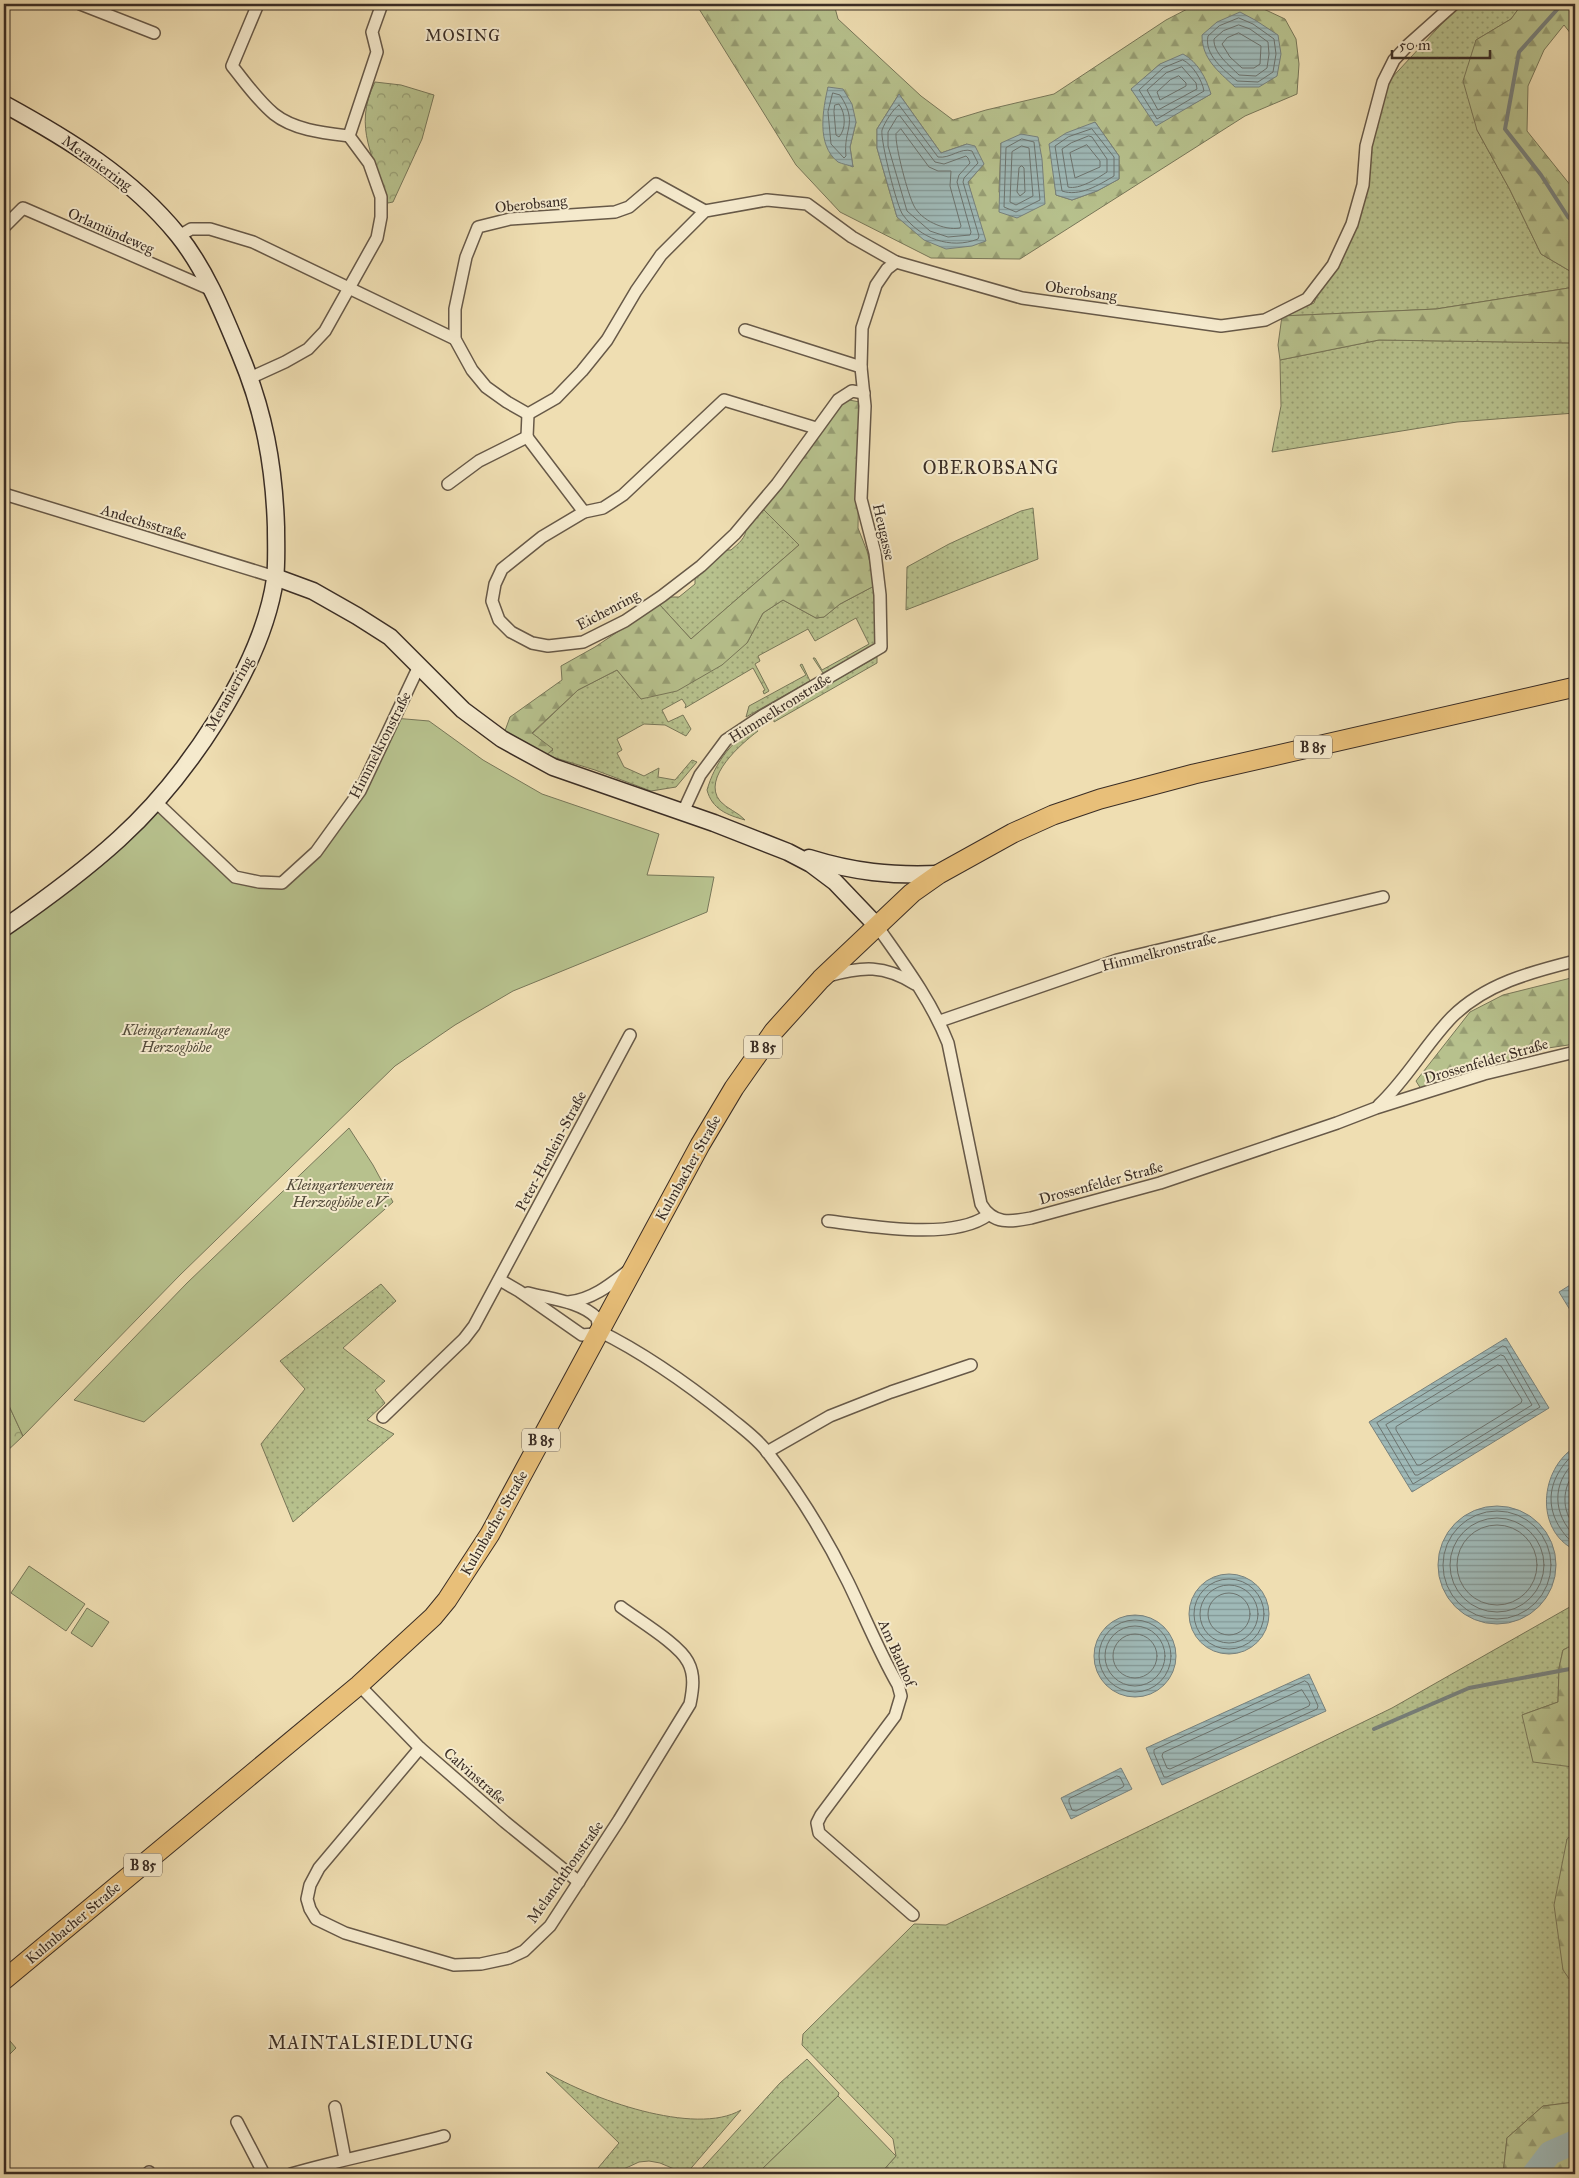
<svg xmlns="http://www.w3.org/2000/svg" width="1579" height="2178" viewBox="0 0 1579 2178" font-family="'IM FELL Great Primer',serif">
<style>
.grass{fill:url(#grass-dots);stroke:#787759}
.forest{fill:url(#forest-firs);stroke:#787759;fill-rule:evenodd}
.park{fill:url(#park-crowns);stroke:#787759}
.garden{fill:#b7c18d;stroke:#787759}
.water{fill:url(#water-rules);stroke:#77817d}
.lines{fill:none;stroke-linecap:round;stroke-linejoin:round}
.shore{stroke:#6c736e;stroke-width:1}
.stream{stroke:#77817d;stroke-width:4}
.river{stroke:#9fb9b7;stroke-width:24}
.street-casing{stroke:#675948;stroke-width:14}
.secondary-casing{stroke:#3a2d25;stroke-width:19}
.primary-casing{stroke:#3a2d25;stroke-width:21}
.street{stroke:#f5eacd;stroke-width:11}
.secondary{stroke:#f5eacd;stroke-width:16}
.primary{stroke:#e8bf79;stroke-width:19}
.labels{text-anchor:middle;stroke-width:4;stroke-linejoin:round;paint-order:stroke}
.shield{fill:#f5eacd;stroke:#726657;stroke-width:1}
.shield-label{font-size:14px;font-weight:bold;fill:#3a2d25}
.street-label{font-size:15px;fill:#3a2d25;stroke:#f5eacd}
.park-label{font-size:15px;font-style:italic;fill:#534b3a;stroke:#f5eacd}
.neighbourhood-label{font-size:16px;letter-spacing:1px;fill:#3a2d25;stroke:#f5eacd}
.quarter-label{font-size:18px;letter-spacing:1px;fill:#3a2d25;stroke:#f5eacd}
</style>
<defs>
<pattern id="grass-dots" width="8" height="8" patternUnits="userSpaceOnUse" patternTransform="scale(1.25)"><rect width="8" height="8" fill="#b7c18d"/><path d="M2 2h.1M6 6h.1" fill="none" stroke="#969d73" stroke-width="1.8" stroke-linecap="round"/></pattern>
<pattern id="forest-firs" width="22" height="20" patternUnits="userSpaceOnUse" patternTransform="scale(1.25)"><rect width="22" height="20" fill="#b7c18d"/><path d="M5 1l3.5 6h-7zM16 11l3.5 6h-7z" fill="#969d73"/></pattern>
<pattern id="park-crowns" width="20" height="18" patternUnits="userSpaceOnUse" patternTransform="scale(1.25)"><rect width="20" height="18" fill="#b7c18d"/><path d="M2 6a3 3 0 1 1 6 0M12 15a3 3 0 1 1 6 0" fill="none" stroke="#969d73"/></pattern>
<pattern id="water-rules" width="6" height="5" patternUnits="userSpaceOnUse" patternTransform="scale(1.25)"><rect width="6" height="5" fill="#9fb9b7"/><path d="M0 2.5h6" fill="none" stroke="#839795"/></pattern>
</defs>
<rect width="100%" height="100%" fill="#efdeb2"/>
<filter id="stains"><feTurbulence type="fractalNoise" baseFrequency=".004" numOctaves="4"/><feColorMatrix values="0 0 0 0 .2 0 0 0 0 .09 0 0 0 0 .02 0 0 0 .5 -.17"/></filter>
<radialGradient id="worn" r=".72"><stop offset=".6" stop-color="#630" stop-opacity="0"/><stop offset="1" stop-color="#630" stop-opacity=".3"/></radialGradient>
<g class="grass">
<polygon points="1460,4 1522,4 1511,19 1476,40 1477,130 1510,190 1541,254 1575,274 1575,287 1436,309 1282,316 1314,303 1351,214 1387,83"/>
<polygon points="1379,340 1575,343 1575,413 1457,422 1272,452 1281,406 1280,360"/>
<polygon points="1033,508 1038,559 906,610 907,567 949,544 1021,511"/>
<path d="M763,509L799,545L691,639L659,604L670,597H679L695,584V576L724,550H731C739,543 746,538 746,528Z"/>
<polygon points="876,585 876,643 874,646 823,673 813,658 815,658 822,670 869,644 856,618 815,641 808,629 758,656 760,661 755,664 769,691 764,694 763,691 765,690 753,668 685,708 686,705 682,699 662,710 668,722 683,715 691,729 686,736 665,725 644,724 617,739 622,750 617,753 624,767 644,776 659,768 658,777 675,780 692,760 697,762 676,787 651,791 595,770 546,755 553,750 532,734 578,690 617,670 641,699 747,643 763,613 783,600 816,618 824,617 840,604"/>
<polygon points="877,657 877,663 774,722 774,715"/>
<polygon points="802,664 810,681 746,717 749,706 806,675 800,665"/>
<path d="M752,728L758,731C742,743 701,778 720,801C727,809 738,812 745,820C727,815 712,809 707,790C715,763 729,745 752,728Z"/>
<polygon points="381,1284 396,1301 343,1348 385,1381 375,1390 385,1403 367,1420 394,1434 293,1522 261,1444 305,1389 280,1361"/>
<polygon points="1575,1604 1575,1644 1563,1650 1559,1668 1558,1702 1522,1715 1575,1770 1575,1832 1567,1839 1563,1969 1575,1987 1575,2102 1543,2106 1507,2138 1503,2174 880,2174 896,2156 893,2139 802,2045 803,2034 914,1924 946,1925 1392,1708"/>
<polygon points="807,2059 839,2093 838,2096 762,2169 754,2174 697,2174 780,2083"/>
<path d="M546,2072C589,2098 695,2137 741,2110L686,2174L660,2163L649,2161L639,2162L613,2174H593L619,2143Z"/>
</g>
<g class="forest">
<path d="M696,4H834L838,19L921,96L953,120L986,110L1054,94L1166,20L1197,4H1253L1285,19L1296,39L1299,64L1297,94L1245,116L1020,259L931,258L840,212L796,165ZM1160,64L1211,94L1186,108L1131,90ZM828,87L856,122L850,147L853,167ZM899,94L941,153L967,144L984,164L968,182L973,201L897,217L877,148V129ZM1095,122L1119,156V179L1097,191L1072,200L1056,195L1054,175ZM1001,143L1017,218L999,192Z"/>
<polygon points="1522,4 1575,4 1575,39 1564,25 1544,50 1528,86 1527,131 1575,191 1575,274 1541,254 1510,190 1477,130 1463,81 1476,40 1511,19"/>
<polygon points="1575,287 1575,343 1379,340 1280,360 1278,345 1282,316 1436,309"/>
<path d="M849,400L860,402L858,528L867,551L876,585L840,604L824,617L816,618L783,600L763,613L747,643L722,665L677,691L641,699L617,670L578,690L532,733L553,749L541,760L502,739L510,717L562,680L561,666L595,647L659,604L691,639L799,545L763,509C770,502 777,494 783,486C798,464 826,411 849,400Z"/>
<polygon points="1575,977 1575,1044 1548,1048 1421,1089 1416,1081 1470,1012 1503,995"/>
<polygon points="1575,1644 1575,1770 1573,1767 1533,1762 1522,1715 1558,1702 1559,1668 1563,1650"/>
<polygon points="1575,1832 1575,1987 1563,1970 1554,1905 1567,1839"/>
<polygon points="1575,2102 1575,2174 1503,2174 1507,2138 1543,2106"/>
</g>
<g class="park">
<path d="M375,82L401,85L434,95L422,139L393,202L388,203C375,158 352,128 375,82Z"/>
<polygon points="4,1395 23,1436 4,1454"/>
</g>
<g class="garden">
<polygon points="394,718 429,721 483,760 542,794 659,834 647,875 714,877 707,912 513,991 455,1025 395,1066 180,1275 23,1436 4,1395 4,928 156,802 235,877 282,883 316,852 360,791"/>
<polygon points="349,1128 373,1165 393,1202 144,1422 74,1400 187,1283"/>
<polygon points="29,1566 85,1604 66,1631 11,1593"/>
<polygon points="87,1608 109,1622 92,1647 71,1633"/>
<polygon points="4,2034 16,2048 4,2060"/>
<polygon points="838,2096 896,2156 880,2174 754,2174 762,2169"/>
</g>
<g class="water">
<path d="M1240,12L1255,20L1278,35L1281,54L1277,76L1259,87H1235C1218,71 1202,59 1202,35L1217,22Z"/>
<path d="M1183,54C1198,62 1206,78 1211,94L1156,126L1131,89L1160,64Z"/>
<path d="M828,87L843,89L852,104L856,122L850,147L853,167C849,165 842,164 838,162C816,145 823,109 828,87Z"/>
<polygon points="899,94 941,153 967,144 975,146 984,164 968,182 986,241 972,246 946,249 924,240 897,217 877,148 877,129"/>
<polygon points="1095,122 1119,156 1119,179 1097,191 1072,200 1056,195 1049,144 1066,133"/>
<polygon points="1021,134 1038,137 1042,159 1045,204 1017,218 999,212 1001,143"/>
<polygon points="1575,1282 1575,1318 1559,1292"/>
<polygon points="1506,1338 1549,1408 1412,1492 1369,1422"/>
<path d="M1575,1447V1550C1534,1530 1540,1469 1575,1447Z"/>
<circle cx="1497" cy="1565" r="59"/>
<circle cx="1229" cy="1614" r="40"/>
<circle cx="1135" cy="1656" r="41"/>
<polygon points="1309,1674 1326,1711 1162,1785 1146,1748"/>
<polygon points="1121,1768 1132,1789 1071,1819 1061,1798"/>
</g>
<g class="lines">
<g class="shore">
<path d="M1239,18L1253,24L1274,39L1276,54L1273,72L1258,82L1237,81C1224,70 1204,55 1208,36L1219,26Z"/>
<path d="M1239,25L1250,29L1268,42L1269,54L1267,68L1256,76L1239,75C1230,66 1213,53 1214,39L1223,31Z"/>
<polygon points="1239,33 1261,46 1260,64 1254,68 1242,68 1230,57 1222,44 1227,38"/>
<path d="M1183,60C1193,65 1202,80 1204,91L1157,119L1139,90L1163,68Z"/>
<polygon points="1182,67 1196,83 1197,89 1158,110 1147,90 1166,73"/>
<polygon points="1179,76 1186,83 1186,86 1160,100 1157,92 1170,80"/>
<path d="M833,93L840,95C859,124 843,128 846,156L844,158L831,144L828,112Z"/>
<path d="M835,105L839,104C846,114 846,129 839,137L836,135L834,112Z"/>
<path d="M899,105L938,157C950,159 961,147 972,151L978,163L964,178L963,182L979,236L978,239C950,250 920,238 903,215C897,208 880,139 882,130C885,122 893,109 899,105Z"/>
<polygon points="900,116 935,162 944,164 966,156 968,158 970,163 959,175 957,182 971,232 970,235 948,237 930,231 907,211 888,146 888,132 897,117"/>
<path d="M901,129L929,167L938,171H951L950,186L961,226L960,228C944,231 921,220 914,206C908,195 895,146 896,134Z"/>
<path d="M1092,129L1114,157V176C1099,185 1079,197 1062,191L1055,146L1068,137Z"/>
<path d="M1089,136L1092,137L1107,159V172C1098,178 1079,190 1068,187L1062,149L1071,143Z"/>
<polygon points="1022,139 1034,142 1040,200 1016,212 1004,207 1006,148"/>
<polygon points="1087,145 1100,161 1100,167 1075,178 1070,153"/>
<polygon points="1022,146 1029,148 1033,196 1016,205 1010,202 1012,152"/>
<polygon points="1022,166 1024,168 1025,192 1020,196 1017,192 1019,168"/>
<polygon points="1503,1346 1506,1347 1540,1407 1413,1484 1377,1423"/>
<polygon points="1501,1355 1504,1356 1532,1405 1418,1475 1415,1475 1386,1425"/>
<polygon points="1498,1365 1501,1366 1522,1400 1521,1403 1420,1465 1417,1465 1396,1430 1396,1427"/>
<path d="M1575,1453C1543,1481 1543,1517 1575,1545"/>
<path d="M1575,1462C1551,1483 1553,1515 1575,1536"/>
<path d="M1575,1472C1562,1487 1561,1511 1575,1526"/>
<circle cx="1497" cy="1565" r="54"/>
<circle cx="1497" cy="1565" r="47"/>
<circle cx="1497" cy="1565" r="40"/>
<circle cx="1229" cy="1614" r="35"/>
<circle cx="1229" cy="1614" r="29"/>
<circle cx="1229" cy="1614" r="21"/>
<circle cx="1135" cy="1656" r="36"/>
<circle cx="1135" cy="1656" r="30"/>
<circle cx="1135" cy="1656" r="22"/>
<polygon points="1305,1681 1308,1683 1318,1706 1317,1709 1167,1777 1164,1777 1154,1753 1154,1750"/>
<polygon points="1302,1690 1310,1703 1309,1706 1170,1769 1167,1768 1162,1756 1163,1753"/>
<polygon points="1117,1776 1120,1777 1124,1785 1123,1787 1076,1811 1072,1810 1069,1802 1069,1799"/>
</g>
<g class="stream">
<polyline points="1562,4 1519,52 1505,129 1541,175 1568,217 1575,222"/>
<polyline points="1374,1729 1469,1688 1575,1668"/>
</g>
<polyline class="river" points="1534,2174 1550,2153 1575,2142"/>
<defs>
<g id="street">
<polyline points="80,4 154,33"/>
<path d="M258,4L232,66C245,82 258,101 274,114C294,130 324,133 349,136L377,52L372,32L382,4"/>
<polyline points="705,211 656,184 629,207 615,212 510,219 478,227 466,257 455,309 455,339 472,370 486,387 507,402 528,414 556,398 582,371 607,340 636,291 661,255 705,211 767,200 807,204 852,237 896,262 1022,298 1221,326 1265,320 1307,299 1333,265 1352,224 1363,185 1366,146 1383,82 1394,60 1408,45 1454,4"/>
<polyline points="4,227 23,208 212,290"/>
<polyline points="179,236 191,229 210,229 253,242 455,339"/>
<polyline points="745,330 861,367"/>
<polyline points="250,378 285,362 308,349 325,331 377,238 381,217 381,197 369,163 349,136"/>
<polyline points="816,428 724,400 623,495 603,508 584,512 542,537 502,569 495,584 492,601 499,620 511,632 532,643 548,646 583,642 625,621 662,596 701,566 735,534 777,484 838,400 852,391 864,393"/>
<polyline points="527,437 584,512"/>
<polyline points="527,437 528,414"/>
<polyline points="448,484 479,461 527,437"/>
<polyline points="4,494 275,577"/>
<polyline points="156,802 235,877 259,882 282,883 316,852 360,791 419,666"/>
<polyline points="683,812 700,775 726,740 762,716 881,647 880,595 875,553 861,499 865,406 861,367 862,328 876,285 887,269 896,262"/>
<path d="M877,926C903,963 931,1000 948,1043L981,1204C993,1225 1011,1222 1031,1218L1160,1183L1337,1123L1376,1108L1484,1074L1575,1052"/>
<path d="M828,976C863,966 884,965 915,984"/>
<polyline points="940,1021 1117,960 1383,897"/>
<path d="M1379,1105C1407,1079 1425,1045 1452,1017C1485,984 1531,972 1575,961"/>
<path d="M828,1221C871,1226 953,1241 988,1215"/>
<polyline points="500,1280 519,1291 582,1335 594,1334 599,1331"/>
<path d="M528,1293C550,1299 580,1301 597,1318L599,1330"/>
<path d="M568,1302C591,1300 610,1285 628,1271"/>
<path d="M599,1331C646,1354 689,1385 729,1417C742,1428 758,1439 768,1453C799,1493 826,1537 848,1582C865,1617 879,1652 898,1685L901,1696L895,1716L821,1815L817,1823L819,1833L913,1915"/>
<polyline points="383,1417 464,1339 474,1326 630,1035"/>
<polyline points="767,1452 830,1416 891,1392 971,1365"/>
<polyline points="359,1685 420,1748 505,1822 579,1882"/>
<path d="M420,1748L319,1868L310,1885L307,1899L310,1909L316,1919L345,1933L454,1965L481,1964L509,1958L524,1951L550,1926L619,1820L690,1704C693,1689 695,1675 688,1662C679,1644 638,1620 621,1607"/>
<polyline points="335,2107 345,2159"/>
<polyline points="237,2122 264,2174"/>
<polyline points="149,2172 150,2174"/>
<path d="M291,2174C342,2159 393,2150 444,2136"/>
</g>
<g id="secondary">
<path d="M4,104C68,139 131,177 178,235C206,270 223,313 240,354C264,411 274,465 276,527C276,544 277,562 275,579C262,668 185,779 119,839C84,871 43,901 4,928"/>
<polyline points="275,577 313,591 357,616 390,637 463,710 502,739 553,767 714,823 788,852 811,864 835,882 877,926"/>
<path d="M809,858C854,872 891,876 939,874"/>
</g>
<polyline id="primary" points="4,1980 359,1685 433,1617 447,1600 490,1534 700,1145 734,1088 774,1031 821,979 912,893 939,874 1013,833 1053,815 1100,799 1194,774 1575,687"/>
</defs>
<use href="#street" class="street-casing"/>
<use href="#secondary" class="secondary-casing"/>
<use href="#primary" class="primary-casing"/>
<use href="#street" class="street"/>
<use href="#secondary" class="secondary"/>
<use href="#primary" class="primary"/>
</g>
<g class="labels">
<g class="shield">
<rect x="1294" y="735.5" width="38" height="23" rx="4"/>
<rect x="744" y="1035.5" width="38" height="23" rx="4"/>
<rect x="522" y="1428.5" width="38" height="23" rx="4"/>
<rect x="124" y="1853.5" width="38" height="23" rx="4"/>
</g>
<g class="shield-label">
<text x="1313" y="752">B 85</text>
<text x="763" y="1052">B 85</text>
<text x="541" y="1445">B 85</text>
<text x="143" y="1870">B 85</text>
</g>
<g class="street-label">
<text transform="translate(97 163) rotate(36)" y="5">Meranierring</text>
<text transform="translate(531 204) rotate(-6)" y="5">Oberobsang</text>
<text transform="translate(111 231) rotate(24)" y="5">Orlamündeweg</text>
<text transform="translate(1081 291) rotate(8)" y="5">Oberobsang</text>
<text transform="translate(144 522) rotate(17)" y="5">Andechsstraße</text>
<text transform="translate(884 532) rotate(77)" y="5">Heugasse</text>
<text transform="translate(608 610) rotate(-28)" y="5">Eichenring</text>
<text transform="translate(229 694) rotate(-61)" y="5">Meranierring</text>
<text transform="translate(780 708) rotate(-32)" y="5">Himmelkronstraße</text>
<text transform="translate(380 745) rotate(-63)" y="5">Himmelkronstraße</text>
<text transform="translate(1159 952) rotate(-14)" y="5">Himmelkronstraße</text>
<text transform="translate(1486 1061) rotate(-16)" y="5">Drossenfelder Straße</text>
<text transform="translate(551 1151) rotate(-62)" y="5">Peter-Henlein-Straße</text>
<text transform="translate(688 1168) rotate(-61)" y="5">Kulmbacher Straße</text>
<text transform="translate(1101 1183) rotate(-15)" y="5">Drossenfelder Straße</text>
<text transform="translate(494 1523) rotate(-60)" y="5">Kulmbacher Straße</text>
<text transform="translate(897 1653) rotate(66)" y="5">Am Bauhof</text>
<text transform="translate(475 1776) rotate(41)" y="5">Calvinstraße</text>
<text transform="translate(565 1872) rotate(-55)" y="5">Melanchthonstraße</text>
<text transform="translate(73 1923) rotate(-40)" y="5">Kulmbacher Straße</text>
</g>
<g class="park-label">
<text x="176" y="1035">Kleingartenanlage<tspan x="176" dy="17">Herzoghöhe</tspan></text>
<text x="340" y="1190">Kleingartenverein<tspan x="340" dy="17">Herzoghöhe e.V.</tspan></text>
</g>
<g class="neighbourhood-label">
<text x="463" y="41">MOSING</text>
</g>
<g class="quarter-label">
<text x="991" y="474">OBEROBSANG</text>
<text x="371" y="2049">MAINTALSIEDLUNG</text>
</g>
</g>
<rect width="1579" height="2178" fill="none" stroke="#efdeb2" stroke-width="20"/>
<rect x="5" y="5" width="1569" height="2168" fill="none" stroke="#3a2d25" stroke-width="2.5"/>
<rect x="10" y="10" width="1559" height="2158" fill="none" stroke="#3a2d25"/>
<path d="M1392 50v8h98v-8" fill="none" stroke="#3a2d25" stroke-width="2.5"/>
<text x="1399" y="50" font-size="15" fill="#3a2d25" stroke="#f5eacd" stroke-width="4" paint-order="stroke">50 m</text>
<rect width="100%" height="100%" filter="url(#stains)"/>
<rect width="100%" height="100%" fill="url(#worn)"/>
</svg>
